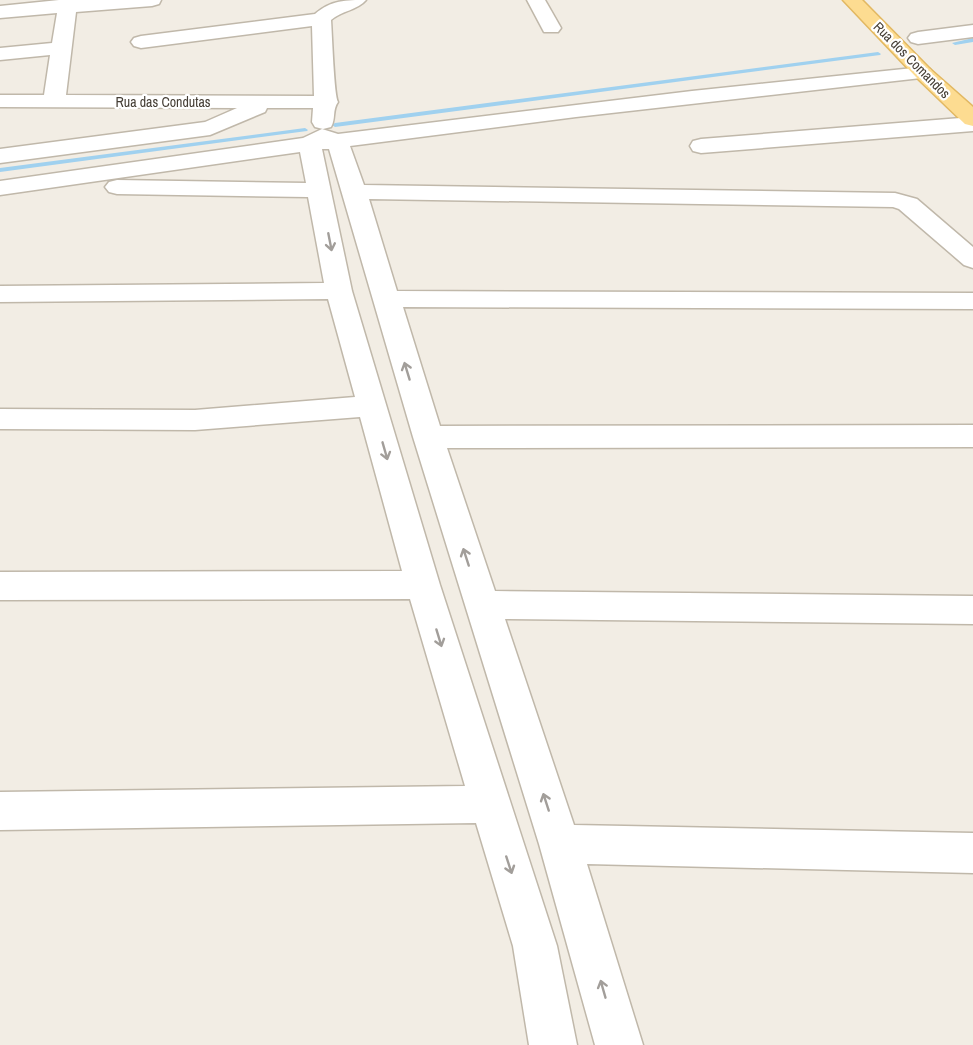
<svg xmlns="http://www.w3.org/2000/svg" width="973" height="1045" viewBox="0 0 973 1045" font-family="'Archivo Narrow',sans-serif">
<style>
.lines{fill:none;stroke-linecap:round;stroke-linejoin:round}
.stream{fill:#a0d1ef;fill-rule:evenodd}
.minor-casing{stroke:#c0b8aa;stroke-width:3}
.major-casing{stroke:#e2b862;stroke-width:3}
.minor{fill:#fff;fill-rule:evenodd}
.major{fill:#fddc91;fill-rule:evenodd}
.oneway{stroke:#a29e9a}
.labels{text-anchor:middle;stroke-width:4.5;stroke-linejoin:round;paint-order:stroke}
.far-street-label{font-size:14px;fill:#443d34;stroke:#fff}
</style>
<rect width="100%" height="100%" fill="#f2ede4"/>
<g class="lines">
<g class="stream">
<polygon points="973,38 973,42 955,45 952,43"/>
<polygon points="878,52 881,54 880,55 335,127 332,125 335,123"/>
<polygon points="305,128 308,130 307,131 0,172 0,168"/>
</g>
<defs>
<g id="minor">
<path d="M59,0H161L159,4L152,6L76,12L66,95L314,96L312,26L141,48L134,46L131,42L134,38L141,36L315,14C331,0 346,0 366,0C358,10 341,11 331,20C332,33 334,96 338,102C332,110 336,119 331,127L323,129L315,127L312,122L313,108H267L265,112L210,135L0,163V149L205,122L237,108L0,107V95H44L50,55L0,60V48L52,43L57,13L0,18V6Z"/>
<polygon points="527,0 545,0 561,28 558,32 544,32"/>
<polygon points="973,25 973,37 918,44 911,42 908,38 911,34 918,32"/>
<polygon points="923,67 930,69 933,73 930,77 576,117 350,146 364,185 895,193 917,199 973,247 973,268 964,265 899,209 893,207 369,199 397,291 973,293 973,309 403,307 440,426 973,425 973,447 447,448 495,591 973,596 973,624 505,619 574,825 973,833 973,873 587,864 643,1045 595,1045 539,844 413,437 329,149 322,149 352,291 440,585 557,946 577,1045 529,1045 513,946 476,823 0,830 0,792 465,786 410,599 0,600 0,572 402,571 360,417 195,430 0,429 0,409 195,410 355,397 328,299 0,302 0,286 324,283 308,197 117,194 109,192 105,187 109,182 117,180 306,183 300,152 0,195 0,181 303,138 322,129 338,134 692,91"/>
<polygon points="973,117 973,131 701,153 693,151 690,146 693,141 701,139"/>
</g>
<polygon id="major" points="843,0 862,0 930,69 973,107 973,126 965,124 916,77"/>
</defs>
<use href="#minor" class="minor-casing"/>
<use href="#major" class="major-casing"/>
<use href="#minor" class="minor"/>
<use href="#major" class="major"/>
</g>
<defs><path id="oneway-shaft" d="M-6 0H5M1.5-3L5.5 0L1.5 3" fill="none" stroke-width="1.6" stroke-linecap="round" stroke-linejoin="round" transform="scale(1.5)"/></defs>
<g class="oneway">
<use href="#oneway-shaft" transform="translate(330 242) rotate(79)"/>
<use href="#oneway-shaft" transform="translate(407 371) rotate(-107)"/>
<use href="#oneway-shaft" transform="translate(385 451) rotate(74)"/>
<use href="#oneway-shaft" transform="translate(466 557) rotate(-108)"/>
<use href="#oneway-shaft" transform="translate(439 638) rotate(73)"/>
<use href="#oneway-shaft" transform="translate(546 802) rotate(-108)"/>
<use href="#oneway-shaft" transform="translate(509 865) rotate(72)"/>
<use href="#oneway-shaft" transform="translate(603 989) rotate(-106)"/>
</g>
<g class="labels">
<g class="far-street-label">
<text transform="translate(912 60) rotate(45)" y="5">Rua dos Comandos</text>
<text x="163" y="107">Rua das Condutas</text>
</g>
</g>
</svg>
